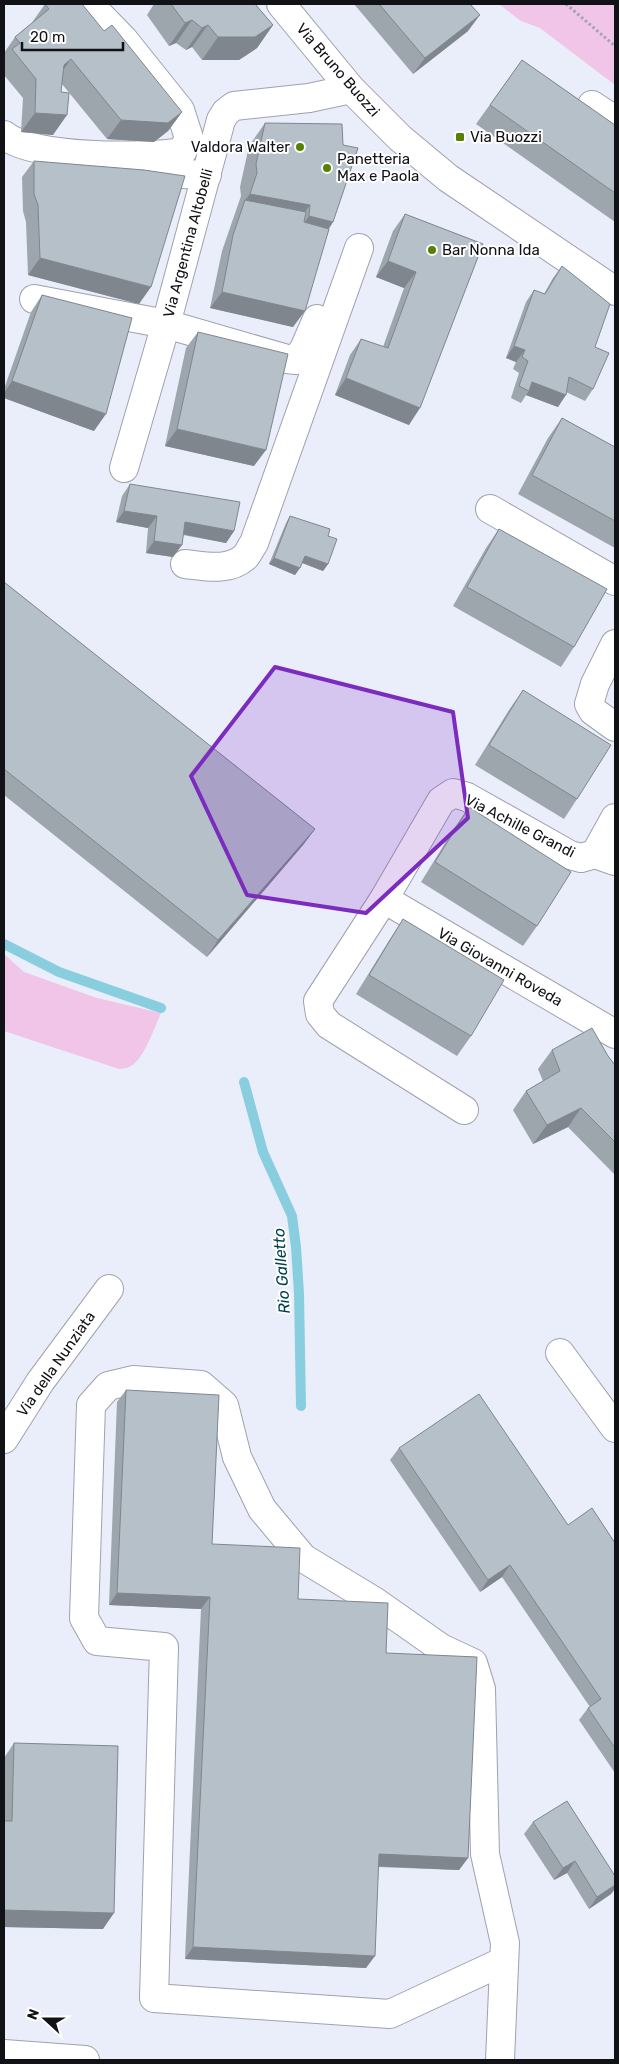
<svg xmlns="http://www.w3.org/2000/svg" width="619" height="2064" viewBox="0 0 619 2064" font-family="Rubik,sans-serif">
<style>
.green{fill:#f0c5e8}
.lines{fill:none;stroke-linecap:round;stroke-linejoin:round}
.stream{stroke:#89cedf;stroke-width:10}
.minor-casing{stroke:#9fa2ae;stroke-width:30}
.path{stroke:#a1a3ad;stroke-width:3;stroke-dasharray:2.5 2.5;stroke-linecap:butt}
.minor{stroke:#fff;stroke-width:28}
.wall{fill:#9da5ad}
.shaded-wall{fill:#7f868d}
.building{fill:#b6c0c9;stroke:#7f868d}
.marked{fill:#7b2cbf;fill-opacity:0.2;stroke:#7b2cbf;stroke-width:4;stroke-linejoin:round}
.poi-dot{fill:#588002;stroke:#fff;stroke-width:2}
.labels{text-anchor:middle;stroke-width:4;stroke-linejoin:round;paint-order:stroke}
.street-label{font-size:15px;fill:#101216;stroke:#fff}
.poi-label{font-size:15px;fill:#101216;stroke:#fff;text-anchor:start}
.water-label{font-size:16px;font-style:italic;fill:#00404c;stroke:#fff}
</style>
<rect width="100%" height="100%" fill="#eaedfa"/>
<g class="green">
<polygon points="499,4 615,4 615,85 540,28 521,21"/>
<path d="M4,954L24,972L97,998L161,1013C155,1026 144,1059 131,1066C128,1068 122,1069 119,1069L4,1031Z"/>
</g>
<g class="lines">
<g class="stream">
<polyline points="4,944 59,972 161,1008"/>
<polyline points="244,1082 263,1152 292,1216 296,1247 299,1294 301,1406"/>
</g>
<defs>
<g id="minor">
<polyline points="281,4 351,89 400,138 448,178 615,291"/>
<polyline points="592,105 615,120"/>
<path d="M4,135C32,159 145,158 182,152L189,138L180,110L124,40L89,4"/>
<polyline points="133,172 207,175"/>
<polyline points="34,299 166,324 287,359 296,360 304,349 317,319"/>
<polyline points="124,468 166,324 221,120 226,112 234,106 309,98 351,89"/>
<polyline points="490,509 615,581"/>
<path d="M185,564C205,566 228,572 245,557C248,554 251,547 254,543L359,248"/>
<polyline points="615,644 595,684 589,704 593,711 615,727"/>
<polyline points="595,854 615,818"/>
<polyline points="384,899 615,1034"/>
<polyline points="464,1110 329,1025 320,1014 318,1001 384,899 441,801 453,793 467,797 570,855 581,858 595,854 615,861"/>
<polyline points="560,1353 615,1428"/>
<polyline points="4,1439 40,1382 109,1289"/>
<polyline points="4,2054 85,2060"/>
<polyline points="500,2060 505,1943 485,1854 481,1689 473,1663 441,1648 374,1601 303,1558 262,1509 237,1457 224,1405 201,1385 133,1380 108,1386 91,1405 84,1618 97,1641 164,1647 154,1998 390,2014 504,1961"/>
</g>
</defs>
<use href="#minor" class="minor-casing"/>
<polyline class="path" points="566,4 615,46"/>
<use href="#minor" class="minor"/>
</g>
<g class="wall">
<polygon points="45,4 104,31 182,112 168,131 154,142 107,139 62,84 53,135 21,132 23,98 4,75 4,53 15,37 31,24"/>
<polygon points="154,4 255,4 273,25 257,48 239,60 202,60 192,47 186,50 176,43 169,46 147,15"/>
<polygon points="354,4 470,4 468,31 413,74"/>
<polygon points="522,60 615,125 615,222 476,124"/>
<polygon points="265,123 333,222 329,229 293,327 210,308 222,251 241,196 240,187 249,146"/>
<polygon points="34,161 139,304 28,275 26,222 23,211 22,177"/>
<polygon points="405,214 483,244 409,425 335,395 350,355 361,339 383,347 404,288 376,277 393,231"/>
<polygon points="562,266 595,347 593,389 585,401 566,392 558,407 526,395 521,403 511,398 519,373 513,369 516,362 506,358 526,302 534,290 544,294 553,278"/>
<polygon points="42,295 94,431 4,398 4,389 31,312"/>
<polygon points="198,332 254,466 165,446 186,348"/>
<polygon points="562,418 615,447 615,548 518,494 548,438"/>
<polygon points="130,484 234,531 226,543 183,535 173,557 146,553 148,528 116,522 122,496"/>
<polygon points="290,516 328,536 328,564 323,571 302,563 295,575 269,564 286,523"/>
<polygon points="499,529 574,647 561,667 453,606 486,548"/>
<polygon points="4,582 315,829 303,845 207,957 4,795"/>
<polygon points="523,690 577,799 564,819 475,765 509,710"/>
<polygon points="469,807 537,926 523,946 421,882 455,827"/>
<polygon points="403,919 471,1036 457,1056 356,994 390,939"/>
<polygon points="552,1050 608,1056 615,1065 615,1175 568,1127 533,1144 513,1110 526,1091 543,1081 538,1069"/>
<polygon points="126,1390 212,1544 298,1599 386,1653 468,1858 459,1870 378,1867 366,1968 185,1959 201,1609 109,1605 117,1402"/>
<polygon points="399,1448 568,1525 615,1543 615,1773 579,1720 588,1708 590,1707 502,1577 480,1592 390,1460"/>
<polygon points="14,1743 103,1929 4,1927 4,1758"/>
<polygon points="533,1822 611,1894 589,1909 567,1873 554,1880 524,1834"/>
</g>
<g class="shaded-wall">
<polygon points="480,15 468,31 413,74 425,58"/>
<polygon points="192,20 176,43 169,46 185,23"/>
<polygon points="208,25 192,47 186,50 202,28"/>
<polygon points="273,25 257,48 239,60 202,60 218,37"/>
<polygon points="71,59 57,79 64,65"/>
<polygon points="182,112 168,131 154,142 107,139 121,120"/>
<polygon points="35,113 67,115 53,135 21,132"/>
<polygon points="250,194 310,205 294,228 245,200"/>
<polygon points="309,216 333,222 317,245 293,239"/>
<polygon points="40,258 151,287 139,304 28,275"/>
<polygon points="388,261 416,272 404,288 376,277"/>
<polygon points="222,292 305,311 293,327 210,308"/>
<polygon points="514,346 525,350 516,362 506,358"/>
<polygon points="346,378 420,408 409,425 335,395"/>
<polygon points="12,381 106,414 94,431 4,398 4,393"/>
<polygon points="532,382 566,395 558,407 526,395 529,391"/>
<polygon points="177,429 266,450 254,466 165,446"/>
<polygon points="124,511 157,516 148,528 116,522"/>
<polygon points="185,522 234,531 226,543 177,533"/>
<polygon points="154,541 182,545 173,557 146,553"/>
<polygon points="305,556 328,564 323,571 300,562"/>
<polygon points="274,558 300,568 295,575 269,564"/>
<polygon points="315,829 303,845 207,957 218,940"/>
<polygon points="581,1108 568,1127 533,1144 547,1125"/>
<polygon points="510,1565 502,1577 480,1592 488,1580"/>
<polygon points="117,1593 210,1597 201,1609 109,1605"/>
<polygon points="379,1854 468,1858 459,1870 370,1866"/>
<polygon points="575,1861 567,1873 554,1880 563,1868"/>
<polygon points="615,1885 615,1889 611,1894 589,1909 597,1897"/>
<polygon points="4,1910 114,1913 103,1929 4,1927"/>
<polygon points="193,1947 375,1956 366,1968 185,1959"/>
</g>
<g class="building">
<polygon points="45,4 82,4 104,31 112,25 182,112 168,123 121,120 71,59 64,65 61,92 69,93 67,115 35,113 36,79 12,49 20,43 15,37 49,9"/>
<polygon points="171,4 255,4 273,25 255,37 218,37 208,25 202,28 192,20 185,23"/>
<polygon points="379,4 470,4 480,15 425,58"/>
<polygon points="522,60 615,125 615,193 490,105"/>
<polygon points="265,123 342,124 343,145 358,148 333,222 309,216 310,205 250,194 257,173 256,164"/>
<polygon points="34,161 144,170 185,176 151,287 40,258 38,205 34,194"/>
<polygon points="245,200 306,212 304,222 329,229 305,311 222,292 233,235"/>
<polygon points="405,214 483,244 420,408 346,378 361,339 388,348 416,272 388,261"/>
<polygon points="562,266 610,304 595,347 609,353 593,389 569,377 566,395 532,382 529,391 519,386 528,361 522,357 525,350 514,346 534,290 545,294"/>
<polygon points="42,295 132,318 106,414 12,381"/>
<polygon points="198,332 288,354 266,450 177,429"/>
<polygon points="562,418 615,447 615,521 532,475"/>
<polygon points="130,484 240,502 234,531 185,522 182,545 154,541 157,516 124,511"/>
<polygon points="290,516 330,529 328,536 337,539 328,564 305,556 300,568 274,558"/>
<polygon points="499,529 607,589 574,647 467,587"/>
<polygon points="4,582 315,829 218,940 4,769"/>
<polygon points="523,690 611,745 577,799 489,745"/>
<polygon points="469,807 571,872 537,926 435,862"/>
<polygon points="403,919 504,980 471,1036 369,975"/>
<polygon points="592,1028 608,1056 615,1065 615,1142 581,1108 547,1125 526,1091 560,1071 552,1050"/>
<polygon points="126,1390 219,1395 212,1544 300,1548 298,1599 388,1603 386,1653 477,1657 468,1858 379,1854 375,1956 193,1947 210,1597 117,1593"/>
<polygon points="479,1394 568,1525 592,1508 615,1543 615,1748 588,1708 601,1699 510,1565 488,1580 399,1448"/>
<polygon points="14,1743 118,1746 114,1913 4,1910 4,1821 12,1821"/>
<polygon points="567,1801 615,1876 615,1885 597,1897 575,1861 563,1868 533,1822"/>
</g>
<path class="marked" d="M275,667L453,712L468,818L366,913L247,895L191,776Z"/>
<g class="poi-dot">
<rect x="455" y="132" width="10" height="10" rx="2.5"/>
<circle cx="300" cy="147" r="5"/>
<circle cx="327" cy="168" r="5"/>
<circle cx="432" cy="250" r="5"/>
</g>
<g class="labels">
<g class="street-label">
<text transform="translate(338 70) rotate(49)" y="5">Via Bruno Buozzi</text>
<text transform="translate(188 243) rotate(-75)" y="5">Via Argentina Altobelli</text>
<text transform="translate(520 826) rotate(27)" y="5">Via Achille Grandi</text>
<text transform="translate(500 967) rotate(30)" y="5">Via Giovanni Roveda</text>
<text transform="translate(56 1364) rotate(-55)" y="5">Via della Nunziata</text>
</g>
<g class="poi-label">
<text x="470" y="142">Via Buozzi</text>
<text x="290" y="152" text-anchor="end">Valdora Walter</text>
<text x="337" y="164">Panetteria<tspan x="337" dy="17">Max e Paola</tspan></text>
<text x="442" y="255">Bar Nonna Ida</text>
</g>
<g class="water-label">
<text transform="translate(281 1271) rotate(-94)" y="6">Rio Galletto</text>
</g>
</g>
<rect width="619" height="2064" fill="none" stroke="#101216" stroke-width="10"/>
<g transform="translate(45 2019) rotate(291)" stroke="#ffffff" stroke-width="4" paint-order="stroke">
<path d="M0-4L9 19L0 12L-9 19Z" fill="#101216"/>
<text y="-8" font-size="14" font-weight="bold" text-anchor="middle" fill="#101216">N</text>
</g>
<path d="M22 42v8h101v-8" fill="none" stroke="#101216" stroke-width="2.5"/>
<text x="30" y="42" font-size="15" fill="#101216" stroke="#ffffff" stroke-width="4" paint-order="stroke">20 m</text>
</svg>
